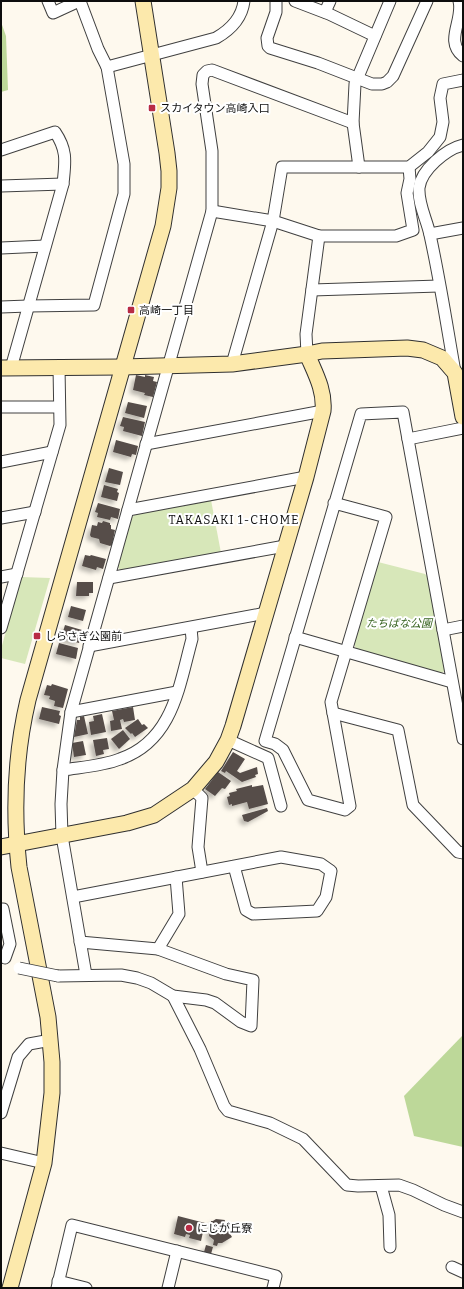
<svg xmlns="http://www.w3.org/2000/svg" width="464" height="1289" viewBox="0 0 464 1289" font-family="Bitter,'Noto Sans JP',serif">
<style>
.green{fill:#d7e7b9}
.forest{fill:#bdd899}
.building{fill:#564d4a;filter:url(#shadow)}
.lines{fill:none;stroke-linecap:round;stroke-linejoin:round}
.street-casing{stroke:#404040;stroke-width:13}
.secondary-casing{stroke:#2f2f2f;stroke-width:17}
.street{stroke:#fff;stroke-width:11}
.secondary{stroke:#fce9ac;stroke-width:15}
.street-bridge-casing{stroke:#404040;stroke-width:13;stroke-linecap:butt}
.street-bridge{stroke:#fff;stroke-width:11}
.poi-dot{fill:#b82b44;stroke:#fff;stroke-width:1.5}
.labels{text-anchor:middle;stroke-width:4;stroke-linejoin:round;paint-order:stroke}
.poi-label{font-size:11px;fill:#0d0d0d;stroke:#fff;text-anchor:start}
.park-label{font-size:11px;font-style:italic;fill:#376320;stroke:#fff}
.neighbourhood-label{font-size:12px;letter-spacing:1px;fill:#0d0d0d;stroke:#fff}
</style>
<defs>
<filter id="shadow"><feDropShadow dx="-3.5" dy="3.5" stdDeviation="2" flood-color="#0004"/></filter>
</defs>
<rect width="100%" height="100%" fill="#fef9ee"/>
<g class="green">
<polygon points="211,500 221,553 121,571 117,566 131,518 136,514"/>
<polygon points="378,562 425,574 428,577 446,670 440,674 357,651 354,644"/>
<polygon points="21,577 50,578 25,664 1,658 1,649"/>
</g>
<g class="forest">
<polygon points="1,22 6,36 8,90 1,92"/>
<polygon points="463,1035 463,1147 414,1136 404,1096"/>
</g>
<g class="building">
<polygon points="136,375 145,377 145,375 154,377 153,381 157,382 153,397 144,395 145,393 133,390"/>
<polygon points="128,402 147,406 144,418 125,413"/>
<polygon points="123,417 145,422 142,436 123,431 124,427 120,426"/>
<polygon points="116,440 138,446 136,455 132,454 131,457 113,452"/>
<polygon points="109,468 123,472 120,485 105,482"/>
<polygon points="104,485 118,489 117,492 119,493 117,501 101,497"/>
<polygon points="98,503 120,509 118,519 111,517 110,520 97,517 98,513 95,512"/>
<polygon points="103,521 110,523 110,525 111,525 111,529 115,530 112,545 110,546 100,543 99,539 91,537 90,535 92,525 97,526 98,522 102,523"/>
<polygon points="85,555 90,556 91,555 106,559 103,569 97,567 96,570 82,566"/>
<polygon points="77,582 93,582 93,593 89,593 89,596 76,596"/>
<polygon points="71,606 86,610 83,621 68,617"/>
<polygon points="65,625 82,630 79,643 61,638"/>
<polygon points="59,643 78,648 76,659 56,654"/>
<polygon points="52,684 68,689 63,708 54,706 55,701 49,699 50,696 44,695 47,685 51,686"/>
<polygon points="42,707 60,711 59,715 61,716 59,724 39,719"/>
<polygon points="133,707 135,720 124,722 123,719 120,720 122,729 111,731 110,721 114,720 112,711"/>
<polygon points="102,714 106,732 91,735 89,722 94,721 93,716"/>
<polygon points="84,716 88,734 74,737 77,720 80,720 80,717"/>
<polygon points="138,719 142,725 144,724 148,728 135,737 132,733 131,734 125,728"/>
<polygon points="123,730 130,739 119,749 111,739"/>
<polygon points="107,738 109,749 103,750 104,754 96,756 93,740"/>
<polygon points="83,741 86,755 74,757 72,743"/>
<polygon points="233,752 245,759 237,771 240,773 257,767 258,774 255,775 256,777 242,782 226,771 225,773 221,771"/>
<polygon points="218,772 231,781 225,789 222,788 215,796 205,789"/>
<polygon points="252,785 252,787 263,785 268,804 249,809 247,802 232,806 232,804 229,805 227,797 230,796 229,793 237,791 236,789"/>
<polygon points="267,808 268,811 248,822 244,821 242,815"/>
<polygon points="178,1216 205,1223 201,1241 189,1238 190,1235 186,1234 185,1237 174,1234"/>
<polygon points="216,1219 225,1220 224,1224 232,1237 222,1243 218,1243 217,1246 213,1245 214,1240 209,1236 211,1221 213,1221"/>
<polygon points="206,1245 213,1247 211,1254 204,1252"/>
</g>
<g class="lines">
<defs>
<g id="street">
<polyline points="48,1 53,13 79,1"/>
<polyline points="276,1 276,12 267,38 268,46 270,48 318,63 372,84 382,84 387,82 393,76 427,1"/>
<polyline points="295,1 329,14 375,36"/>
<path d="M459,1C464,20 444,41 463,56"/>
<polyline points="325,12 330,1"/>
<path d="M107,67L216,38C230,30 242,18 244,1"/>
<path d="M1,150L55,132C68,151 65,163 63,184L11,368"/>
<polyline points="359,167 353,123 355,84 390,1"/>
<polyline points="1,186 63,184"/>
<polyline points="212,211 273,221 319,236 396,236 413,230 407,193 410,179 409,167"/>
<polyline points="430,234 463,228"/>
<polyline points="1,248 45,246"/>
<polyline points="312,290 439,286"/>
<polyline points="1,307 28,306 94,305 124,194 124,164 107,67 98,49 80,1"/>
<polyline points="307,354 306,334 319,236"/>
<polyline points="232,364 273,221 282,167 409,167 428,152 440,137 443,122 440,98 443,84 463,80"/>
<path d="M455,372C447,327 440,280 430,235C427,220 418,204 419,188C421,170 446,149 463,145"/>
<polyline points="1,407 59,407"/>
<polyline points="408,439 463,428"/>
<polyline points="146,444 323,411"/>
<polyline points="1,462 52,452"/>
<polyline points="334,503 386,517 331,702 350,806 345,810 308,800 283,750 275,744 265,741 361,414 403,412 463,739"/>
<polyline points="128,510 306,477"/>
<polyline points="1,518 35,512"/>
<polyline points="1,577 17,574"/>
<polyline points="109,578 285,546"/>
<polyline points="1,628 60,425 59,367"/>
<polyline points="443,630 463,626"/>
<polyline points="295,637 452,682"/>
<polyline points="89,646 266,613"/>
<polyline points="71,712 177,692"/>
<polyline points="333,713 398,730 413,805 458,852 463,853"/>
<polyline points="228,740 268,758 281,806"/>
<path d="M63,770C82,767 102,766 120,759C173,741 179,686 192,639L191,628"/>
<polyline points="193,789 202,798 198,847 202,872"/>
<polyline points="73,897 281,857 321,864 331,871 326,897 317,911 253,914 246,910 234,866"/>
<polyline points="1,909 3,909 10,944 5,958"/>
<polyline points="158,949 179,914 176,877"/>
<polyline points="86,975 62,836 61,804 63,770 71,712 212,211 212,151 202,84 203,75 207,71 212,70 353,123"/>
<polyline points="58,976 121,975 137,978 151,983 173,996 206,1000 215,1003 241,1022 251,1026 253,980 226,974 158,949 80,942"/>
<polyline points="173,996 200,1049 224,1106 228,1111 270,1123 303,1139 347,1185 358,1186 399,1185 413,1190 444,1205 463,1212"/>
<polyline points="1,1113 18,1057 29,1044 51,1040"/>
<polyline points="1,1153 44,1163"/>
<polyline points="381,1186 389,1215 390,1247"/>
<polyline points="452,1267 463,1272"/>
<polyline points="58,1281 86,1288"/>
<polyline points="57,1288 72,1225 276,1276 273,1288"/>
<polyline points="168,1288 177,1251"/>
</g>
<g id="secondary">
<polyline points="1,368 122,367 232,364 307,354 322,351 407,348 423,350 442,358 455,373 463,417"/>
<path d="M1,847L127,823L154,815L193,789L216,762L228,740L233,726L306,477L323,411C325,390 315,373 307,354"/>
<path d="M10,1288L44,1163L52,1093V1062L48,1017L19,867C13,810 15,755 28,700L163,226L169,188V171L167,153L143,1"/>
</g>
</defs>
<use href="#street" class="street-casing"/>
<use href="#secondary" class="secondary-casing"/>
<use href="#street" class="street"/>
<use href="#secondary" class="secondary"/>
<defs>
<polyline id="street-bridge" points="19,968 58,976"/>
</defs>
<use href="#street-bridge" class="street-bridge-casing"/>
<use href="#street-bridge" class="street-bridge"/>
</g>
<g class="poi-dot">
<rect x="148" y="104" width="8" height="8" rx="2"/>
<rect x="127" y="306" width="8" height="8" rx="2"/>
<rect x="33" y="632" width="8" height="8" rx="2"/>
<circle cx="189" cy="1228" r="4"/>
</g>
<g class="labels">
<g class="poi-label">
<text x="160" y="112">スカイタウン高崎入口</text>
<text x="139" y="314">高崎一丁目</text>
<text x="45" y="640">しらさぎ公園前</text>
<text x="197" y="1232">にじが丘寮</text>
</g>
<g class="park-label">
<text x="399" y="627">たちばな公園</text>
</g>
<g class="neighbourhood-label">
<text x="234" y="524">TAKASAKI 1-CHOME</text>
</g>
</g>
<rect width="464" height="1289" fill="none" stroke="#0d0d0d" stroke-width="4"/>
</svg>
